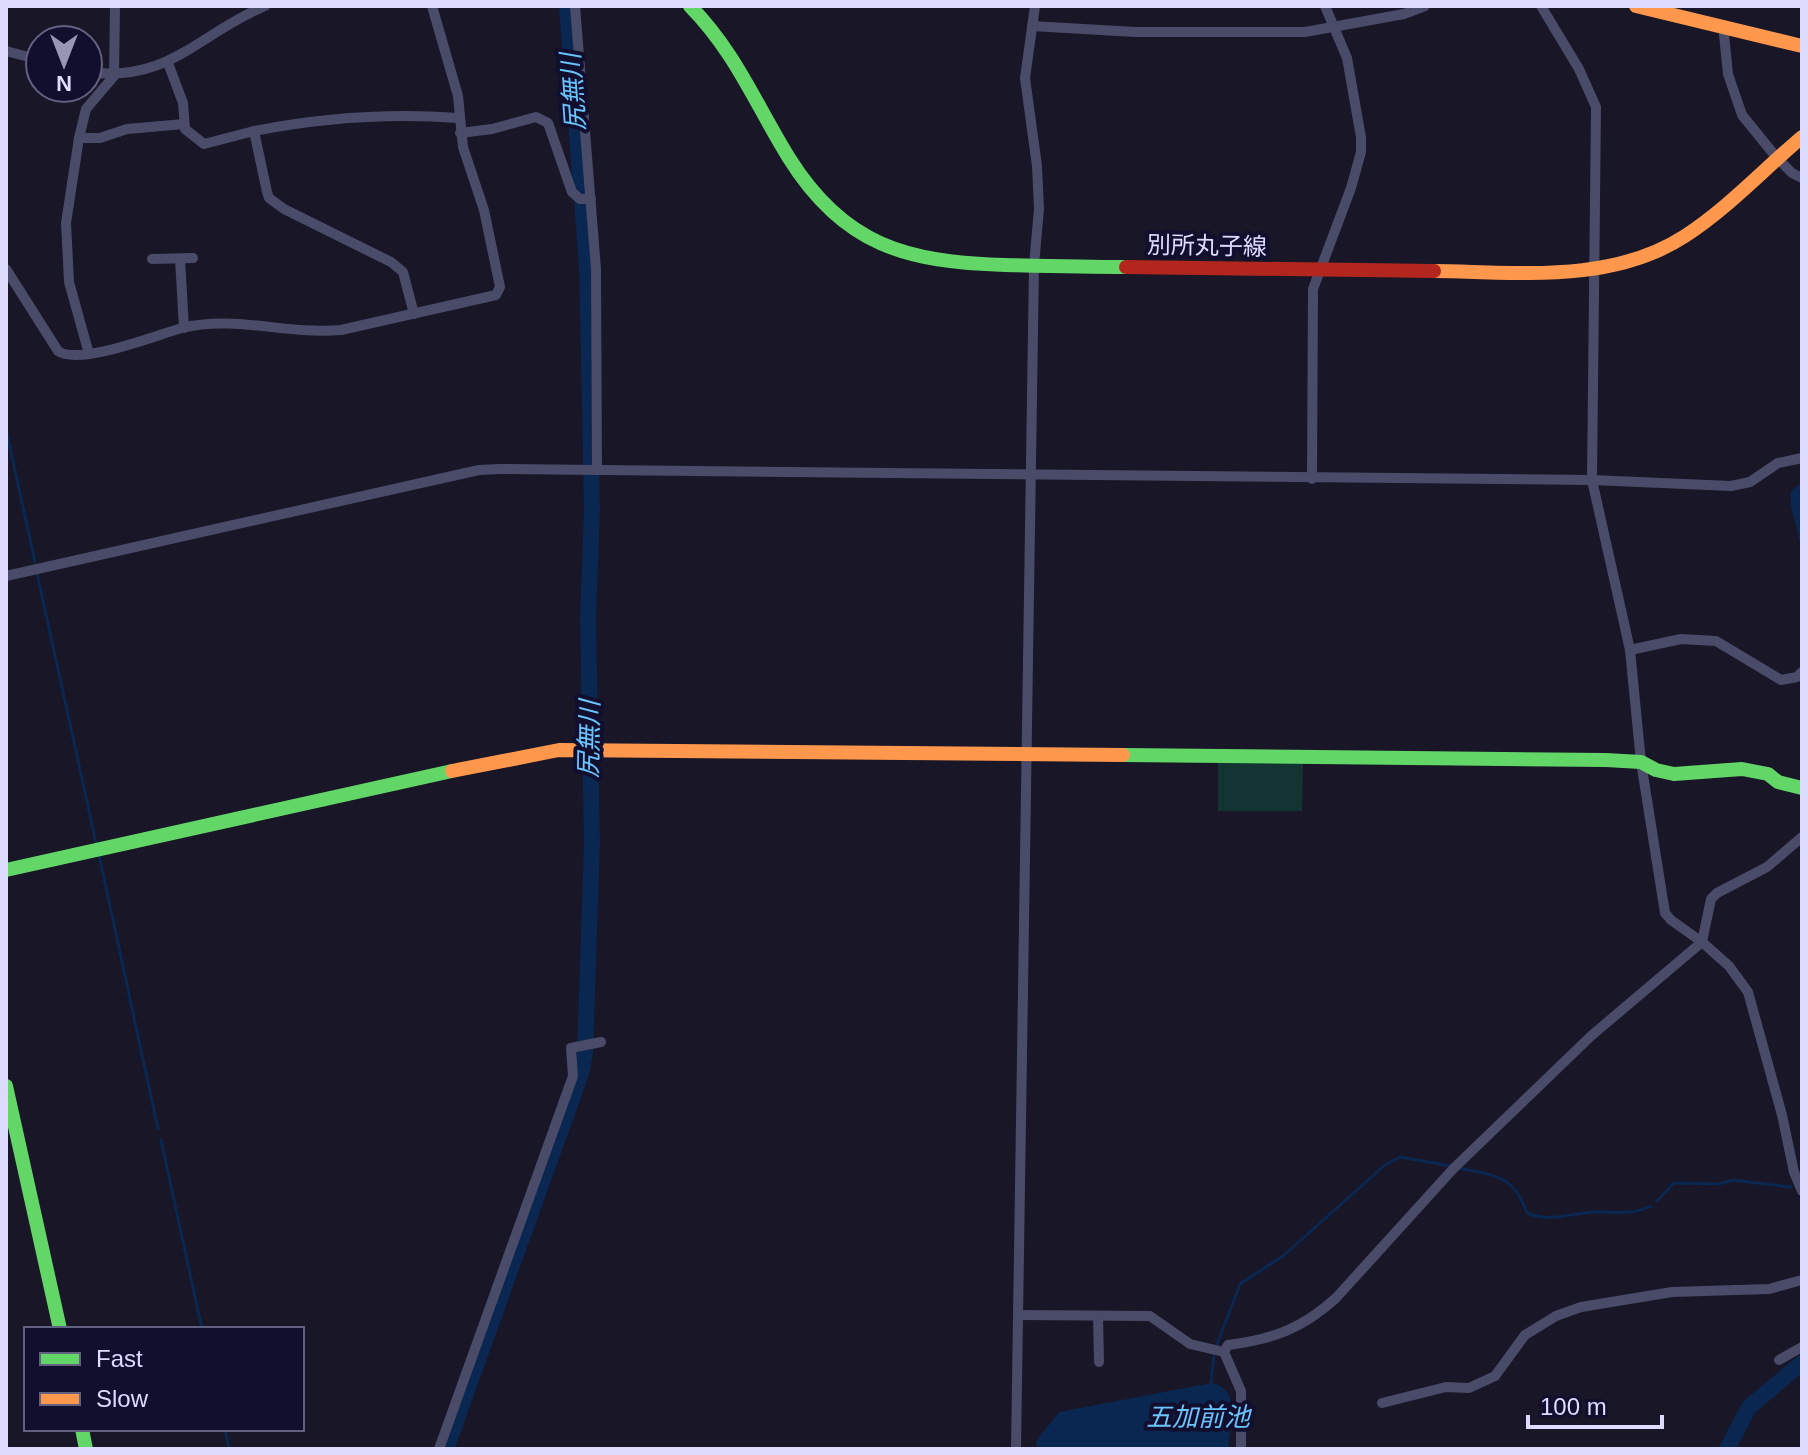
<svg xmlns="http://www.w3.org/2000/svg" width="1808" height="1455" viewBox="0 0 1808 1455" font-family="Arial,'Noto Sans JP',sans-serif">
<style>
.green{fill:#123432}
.water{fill:#092750}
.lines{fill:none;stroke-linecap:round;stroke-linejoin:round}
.stream{stroke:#092750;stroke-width:3}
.river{stroke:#092750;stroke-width:16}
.street{stroke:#4a4b68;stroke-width:10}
.fast{stroke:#63d668;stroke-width:14}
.slow{stroke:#ff974d;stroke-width:14}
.jam{stroke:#b3261e;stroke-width:14}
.labels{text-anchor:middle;stroke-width:8;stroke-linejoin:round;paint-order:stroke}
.street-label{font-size:24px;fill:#dddbff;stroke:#120f2e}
.water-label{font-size:26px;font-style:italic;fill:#69c4ff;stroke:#120f2e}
</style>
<rect width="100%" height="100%" fill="#181627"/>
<polygon class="green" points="1218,762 1303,763 1302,811 1218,811"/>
<g class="water">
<polygon points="1802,482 1802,550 1791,506 1791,491"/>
<path d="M1211,1383C1242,1388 1231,1427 1228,1449H1037L1036,1441L1059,1412Z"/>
</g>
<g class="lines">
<g class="stream">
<polyline points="6,429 35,562"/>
<polyline points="37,573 96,843"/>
<polyline points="99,855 158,1129"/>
<polyline points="161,1140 202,1329"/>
<path d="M1459,1168C1495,1176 1513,1174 1527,1213C1551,1223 1570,1213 1595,1212C1616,1211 1631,1216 1651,1206"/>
<polyline points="1657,1201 1674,1183 1719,1184 1733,1180 1791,1187"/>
<polyline points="1216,1347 1240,1284 1283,1256 1385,1165 1400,1157 1451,1166"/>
<polyline points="1211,1383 1214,1354"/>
<polyline points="225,1429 229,1449"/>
</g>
<g class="river">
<polyline points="446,1449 581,1074 585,1053 592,842 588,617 592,510 587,266 567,6"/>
<polyline points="1727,1449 1749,1407 1802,1363"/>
</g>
<g class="street">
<polyline points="575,6 596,269 597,470"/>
<polyline points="1541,6 1579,69 1596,107 1592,480 1630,650 1641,762 1665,913 1671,920 1702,942 1729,966 1748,992 1782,1115 1794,1172 1802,1191"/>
<polyline points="1723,25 1728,74 1742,115 1777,158 1792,173 1802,178"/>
<polyline points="1032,26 1135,32 1305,32 1404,14 1425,6"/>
<polyline points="6,51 40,60"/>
<polyline points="168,63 183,103 185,129 204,144 254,131 267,192 269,198 284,209 391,262 403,272 414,314"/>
<path d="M88,72C169,83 198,34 265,6"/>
<path d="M254,131C321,118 390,113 458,118"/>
<polyline points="460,133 492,129 536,117 548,123 572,192 580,199 591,199"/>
<polyline points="79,138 100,138 127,129 184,124"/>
<polyline points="152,259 193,258"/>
<polyline points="180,259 184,328"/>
<path d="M6,269L58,351C79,366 156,335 182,328C235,315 287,335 341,330L496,295L500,287L484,210L463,147L458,96L432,6"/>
<polyline points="89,354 69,282 66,223 79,138 86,109 114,76 115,6"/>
<polyline points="1312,479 1313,289 1351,188 1361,152 1361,137 1347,58 1325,6"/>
<polyline points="6,576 479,470 500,469 1592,480 1731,486 1750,482 1778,463 1802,458"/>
<polyline points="1630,650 1681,639 1716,641 1781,680 1797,677 1802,672"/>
<polyline points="1018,1315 1150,1316 1190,1344 1224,1352 1241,1391 1241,1449"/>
<polyline points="1098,1316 1099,1362"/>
<path d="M1224,1352L1228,1345C1273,1339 1302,1329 1336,1298L1453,1169L1591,1036L1702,942L1711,899L1717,893L1767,867L1802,837"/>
<polyline points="1779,1360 1802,1347"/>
<polyline points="1382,1403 1446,1387 1469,1388 1495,1376 1525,1335 1556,1316 1581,1307 1672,1292 1769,1289 1802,1280"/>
<polyline points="439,1449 573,1076 571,1048 601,1042"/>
<polyline points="1016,1449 1034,265 1039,209 1037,166 1025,78 1035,6"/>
</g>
<g class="fast">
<path d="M690,6C736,53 755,103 789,158C844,246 907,262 1005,265C1045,266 1086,267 1126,267"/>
<polyline points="1123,755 1606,760 1641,762 1656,770 1674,774 1742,769 1768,774 1778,782 1802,788"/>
<polyline points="6,870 452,771"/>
<polyline points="6,1086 60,1329"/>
<polyline points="82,1429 86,1449"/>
</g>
<g class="slow">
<polyline points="1636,6 1802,46"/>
<path d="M1434,271C1518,272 1611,284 1685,236C1728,208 1763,170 1802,137"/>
<polyline points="452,771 559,750 1123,755"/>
</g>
<polyline class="jam" points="1126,267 1434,271"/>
</g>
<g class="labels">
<g class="street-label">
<text transform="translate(1207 246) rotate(1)" y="8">別所丸子線</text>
</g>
<g class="water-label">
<text transform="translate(573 92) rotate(-94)" y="9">尻無川</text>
<text transform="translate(589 739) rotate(-89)" y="9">尻無川</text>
<text x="1198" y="1426">五加前池</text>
</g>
</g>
<rect width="1808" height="1455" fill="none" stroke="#dddbff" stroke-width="16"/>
<rect x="24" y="1327" width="280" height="104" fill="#120f2e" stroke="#636182" stroke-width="2"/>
<rect x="40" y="1353" width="40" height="12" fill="#63d668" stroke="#636182" stroke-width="2"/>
<text x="96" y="1367" font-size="24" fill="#dddbff">Fast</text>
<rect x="40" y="1393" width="40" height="12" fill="#ff974d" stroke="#636182" stroke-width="2"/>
<text x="96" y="1407" font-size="24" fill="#dddbff">Slow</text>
<g transform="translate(64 64) rotate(180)"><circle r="38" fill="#120f2e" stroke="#636182" stroke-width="2"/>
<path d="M0-6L14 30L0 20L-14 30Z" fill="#9896b3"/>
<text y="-12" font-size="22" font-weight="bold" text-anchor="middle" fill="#dddbff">N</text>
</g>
<path d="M1528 1415v12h134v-12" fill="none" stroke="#dddbff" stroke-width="4"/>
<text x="1540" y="1415" font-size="24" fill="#dddbff" stroke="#120f2e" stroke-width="6" paint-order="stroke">100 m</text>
</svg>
